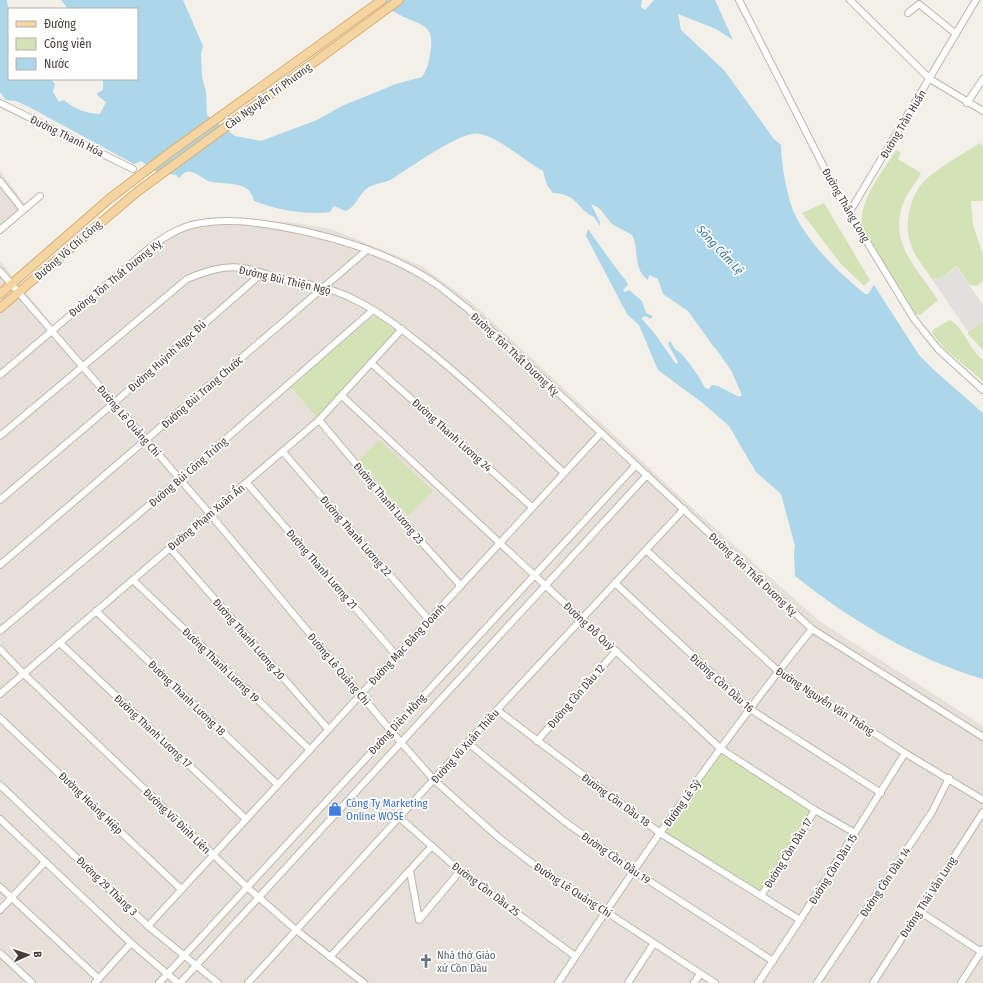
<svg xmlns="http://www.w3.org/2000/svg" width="983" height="983" viewBox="0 0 983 983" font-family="'Fira Sans Condensed',sans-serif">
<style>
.residential{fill:#e6e0d8}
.green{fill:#d3e3b6}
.parking{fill:#e2e0dd}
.water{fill:#acd6e9}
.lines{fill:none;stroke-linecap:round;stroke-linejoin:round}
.minor-casing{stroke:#bdb6ad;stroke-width:8}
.major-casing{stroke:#d7af73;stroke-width:10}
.minor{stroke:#fff;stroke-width:6}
.major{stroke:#f4d4a1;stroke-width:8}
.labels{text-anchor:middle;stroke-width:3.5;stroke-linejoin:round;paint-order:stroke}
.street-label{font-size:11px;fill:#463f38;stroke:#fff}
.shop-label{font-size:11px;fill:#366cbe;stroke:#fff;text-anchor:start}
.worship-label{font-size:11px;fill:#5b616d;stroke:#fff;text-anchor:start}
.water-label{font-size:12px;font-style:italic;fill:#387898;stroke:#fff}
</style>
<rect width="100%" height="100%" fill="#f3efe9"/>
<g class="residential">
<polygon points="0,171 29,210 0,235"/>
<polygon points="209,217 289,222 331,229 420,265 471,302 688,504 818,620 983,726 983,983 0,983 0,261 53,325 154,241 181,227"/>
</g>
<g class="green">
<path d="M980,143L983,147V201H971L973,225L983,255V281L977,286L970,285L957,266L941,278L932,279C925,268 915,257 911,245C903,225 910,194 926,179C941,166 963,154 980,143Z"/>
<path d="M896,150L901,153L898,159L921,173C917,182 910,189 906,197C885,239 916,267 938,300L920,315L915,314L861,226C861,197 881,174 896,150Z"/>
<polygon points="824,203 870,280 864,286 841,264 802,213"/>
<polygon points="373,317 377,317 395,330 395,334 317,417 290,386"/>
<path d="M950,320C965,329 969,349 983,360V381L944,348L932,333L934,329Z"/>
<polygon points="983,322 983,350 968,334 968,332"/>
<polygon points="379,440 433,491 408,516 359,460"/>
<polygon points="721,749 815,810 761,896 660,833"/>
</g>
<polygon class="parking" points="957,267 983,305 983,322 968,332 932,279 941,278"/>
<path class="water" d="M0,0H7L9,15V79H51L55,84L53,92L59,102L64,100C76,110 85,113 100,114L106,102L98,96L97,93L103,90V79H137V9H68L61,0H183L203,46L201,54L202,77L206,92L207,115L235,136L261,141L317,120L342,106L396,84L422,77C427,70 429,62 430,54C436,23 421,26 400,15C392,11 384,5 376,0H642L641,7L645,10L654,0H715L733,40L716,29L678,14L681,30L724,70L774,139L781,145C781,162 786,189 791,205C803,239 838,272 865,294H868L874,285L919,355L934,370L983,413V679C913,658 852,621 795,576L794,552L795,546L781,494L756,472L729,426L704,404L658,370L639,325L627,314L586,236L588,229C593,236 621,276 625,279L628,285L623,290L625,292L629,290L642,301L646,313L653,316L650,319L646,316L641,318L655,334L676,364L678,362L668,344L670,341L675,349C684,353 700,378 705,388L709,389L712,385L718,386L739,397L742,395L732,372L717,350L713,346L688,311L663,294L658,279L649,275L648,280C632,268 640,250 632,235L612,224L599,208L591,204L600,222V226L594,217C577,210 579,194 553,193L547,185L543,171C525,161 500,138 480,134C462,129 409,169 392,179C385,183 376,183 369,187C359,193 356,207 346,211L334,206L330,212C304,215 278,210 254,201C250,180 227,185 212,182C200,180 191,162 179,178L176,175L157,172L141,161L134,164L31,108L16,101L6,100L0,92Z"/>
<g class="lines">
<defs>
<g id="minor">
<polyline points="739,0 836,191 914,319 938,349 983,390"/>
<polyline points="850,0 930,79 983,111"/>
<polyline points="908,13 919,4 956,34"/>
<polyline points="0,103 133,169"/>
<polyline points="967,103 983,79"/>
<polyline points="0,181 23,210"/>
<polyline points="849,213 976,0"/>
<polyline points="0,230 40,196"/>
<polyline points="0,271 210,514 391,731 434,780 498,837 533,864 715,983"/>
<polyline points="371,363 532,507"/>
<path d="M0,375L153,245C166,236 180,227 196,224C226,218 254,222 283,227C336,237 391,253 436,284C446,291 456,300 467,308L812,629L983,737"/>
<polyline points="342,396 721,749 815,810 855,833"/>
<polyline points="319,420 425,546 461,586"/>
<path d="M0,436L187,279C204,272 223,265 242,268C253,269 271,276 283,279C307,284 333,288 355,300C380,312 401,329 423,346C472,385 518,430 564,473"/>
<polyline points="283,452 429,620"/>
<polyline points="247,483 396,655"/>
<polyline points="0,500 114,403 261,274"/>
<polyline points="170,548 328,729"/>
<polyline points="646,550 778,671 905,753 983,800"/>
<polyline points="0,565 367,250"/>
<polyline points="133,580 310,750"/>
<polyline points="615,583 750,709 881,793"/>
<polyline points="96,611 278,785"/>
<polyline points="0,631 180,479 373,310"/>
<polyline points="60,643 246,819"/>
<polyline points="0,649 24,674 247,887 296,930 364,983"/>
<polyline points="0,694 319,420 402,329"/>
<polyline points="497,710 660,833 800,920"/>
<polyline points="0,718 181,889"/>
<polyline points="537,741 616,651"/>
<polyline points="468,743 564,821 634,871 773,961"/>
<polyline points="0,785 148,926 218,983"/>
<polyline points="400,818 460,871 575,956"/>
<polyline points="0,819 131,943 178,983"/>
<polyline points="410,871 419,920 460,871"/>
<polyline points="0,887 99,979"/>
<polyline points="761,896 815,810"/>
<polyline points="0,910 45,862"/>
<polyline points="919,911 983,953"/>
<polyline points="148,926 601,433"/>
<polyline points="0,953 32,983"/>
<polyline points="330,957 432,846"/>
<polyline points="95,983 131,943"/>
<polyline points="159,983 636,465"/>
<polyline points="180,983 647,475"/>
<polyline points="248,983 497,710 684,509"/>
<path d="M558,983C638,862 721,742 812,629"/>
<polyline points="628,983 654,943"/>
<polyline points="694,983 700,974"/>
<polyline points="758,983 800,920 905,753"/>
<polyline points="817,983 932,812 949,778"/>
<polyline points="873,983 983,812"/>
<polyline points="961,983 983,949"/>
</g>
<g id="major">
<polyline points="0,294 109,199 172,151 382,0"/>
<polyline points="0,308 137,192 399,0"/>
</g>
</defs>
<use href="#minor" class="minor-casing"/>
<use href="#major" class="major-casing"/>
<use href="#minor" class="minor"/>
<use href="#major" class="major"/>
</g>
<defs>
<symbol id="shop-bare" viewBox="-9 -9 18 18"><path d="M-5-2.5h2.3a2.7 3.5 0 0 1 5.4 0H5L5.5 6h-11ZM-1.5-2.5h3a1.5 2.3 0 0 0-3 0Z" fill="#3f7fe0" stroke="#fff" stroke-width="2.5" paint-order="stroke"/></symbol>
<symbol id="church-bare" viewBox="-9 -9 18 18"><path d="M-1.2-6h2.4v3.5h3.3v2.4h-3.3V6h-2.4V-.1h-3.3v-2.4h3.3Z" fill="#6b7280" stroke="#fff" stroke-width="2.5" paint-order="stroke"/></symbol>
</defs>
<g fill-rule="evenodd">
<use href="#shop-bare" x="325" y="799" width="20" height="20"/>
<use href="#church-bare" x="416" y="951" width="20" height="20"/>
</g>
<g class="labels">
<g class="street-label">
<text transform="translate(268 96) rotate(-36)" y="4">Cầu Nguyễn Tri Phương</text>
<text transform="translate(903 124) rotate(-59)" y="4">Đường Trần Huấn</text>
<text transform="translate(67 136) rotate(26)" y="4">Đường Thanh Hóa</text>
<text transform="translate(846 205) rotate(60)" y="4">Đường Thăng Long</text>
<text transform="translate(68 250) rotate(-41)" y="4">Đường Võ Chí Công</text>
<text transform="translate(115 278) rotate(-39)" y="4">Đường Tôn Thất Dương Kỵ</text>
<text transform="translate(285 280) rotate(13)" y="4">Đường Bùi Thiện Ngộ</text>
<text transform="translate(515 354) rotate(43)" y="4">Đường Tôn Thất Dương Kỵ</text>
<text transform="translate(167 356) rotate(-42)" y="4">Đường Huỳnh Ngọc Đủ</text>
<text transform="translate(202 392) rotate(-41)" y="4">Đường Bùi Trang Chước</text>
<text transform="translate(129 421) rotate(49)" y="4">Đường Lê Quảng Chí</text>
<text transform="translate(452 435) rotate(42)" y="4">Đường Thanh Lương 24</text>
<text transform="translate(188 472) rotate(-41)" y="4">Đường Bùi Công Trừng</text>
<text transform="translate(389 503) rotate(50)" y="4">Đường Thanh Lương 23</text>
<text transform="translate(206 517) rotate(-40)" y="4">Đường Phạm Xuân Ẩn</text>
<text transform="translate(356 536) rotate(49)" y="4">Đường Thanh Lương 22</text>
<text transform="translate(322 569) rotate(49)" y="4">Đường Thanh Lương 21</text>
<text transform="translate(753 574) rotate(43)" y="4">Đường Tôn Thất Dương Kỵ</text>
<text transform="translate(589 626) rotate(43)" y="4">Đường Đỗ Quỳ</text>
<text transform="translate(249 639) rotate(49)" y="4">Đường Thanh Lương 20</text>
<text transform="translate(407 644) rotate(-47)" y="4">Đường Mạc Đăng Doanh</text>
<text transform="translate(221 665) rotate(44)" y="4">Đường Thanh Lương 19</text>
<text transform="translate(339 669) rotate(50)" y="4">Đường Lê Quảng Chí</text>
<text transform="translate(722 683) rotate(42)" y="4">Đường Cồn Dầu 16</text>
<text transform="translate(576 696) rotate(-49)" y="4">Đường Cồn Dầu 12</text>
<text transform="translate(187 698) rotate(44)" y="4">Đường Thanh Lương 18</text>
<text transform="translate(825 701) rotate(33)" y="4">Đường Nguyễn Văn Thông</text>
<text transform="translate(397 724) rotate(-47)" y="4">Đường Diên Hồng</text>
<text transform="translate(153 731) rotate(43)" y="4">Đường Thanh Lương 17</text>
<text transform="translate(465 746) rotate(-48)" y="4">Đường Vũ Xuân Thiều</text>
<text transform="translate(616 800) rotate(36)" y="4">Đường Cồn Dầu 18</text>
<text transform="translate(91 803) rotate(44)" y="4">Đường Hoàng Hiệp</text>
<text transform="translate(682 803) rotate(-54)" y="4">Đường Lê Sỹ</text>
<text transform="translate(177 821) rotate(44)" y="4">Đường Vũ Đình Liên</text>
<text transform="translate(788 853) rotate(-58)" y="4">Đường Cồn Dầu 17</text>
<text transform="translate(616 858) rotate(35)" y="4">Đường Cồn Dầu 19</text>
<text transform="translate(833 869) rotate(-58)" y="4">Đường Cồn Dầu 15</text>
<text transform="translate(885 882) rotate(-56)" y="4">Đường Cồn Dầu 14</text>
<text transform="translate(107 886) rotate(44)" y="4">Đường 29 Tháng 3</text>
<text transform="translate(486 889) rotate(37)" y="4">Đường Cồn Dầu 25</text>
<text transform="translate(573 890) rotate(33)" y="4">Đường Lê Quảng Chí</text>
<text transform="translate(928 897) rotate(-57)" y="4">Đường Thái Văn Lung</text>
</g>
<g class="shop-label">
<text x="346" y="807">Công Ty Marketing<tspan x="346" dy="13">Online WOSE</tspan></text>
</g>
<g class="worship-label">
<text x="437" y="959">Nhà thờ Giáo<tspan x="437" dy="13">xứ Cồn Dầu</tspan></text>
</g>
<g class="water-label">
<text transform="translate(720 250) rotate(47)" y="4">Sông Cẩm Lệ</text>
</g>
</g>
<rect x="8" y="8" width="130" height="72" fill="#ffffff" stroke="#b5b2af"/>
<rect x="16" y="21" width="20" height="6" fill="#f4d4a1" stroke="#b5b2af"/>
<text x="44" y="28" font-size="12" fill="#463f38">Đường</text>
<rect x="16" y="38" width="20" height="12" fill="#d3e3b6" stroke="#b5b2af"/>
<text x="44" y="48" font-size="12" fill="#463f38">Công viên</text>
<rect x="16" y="58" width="20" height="12" fill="#acd6e9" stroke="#b5b2af"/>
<text x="44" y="68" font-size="12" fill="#463f38">Nước</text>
<g transform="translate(28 955) rotate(87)" stroke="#ffffff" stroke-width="3" paint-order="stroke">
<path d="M0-3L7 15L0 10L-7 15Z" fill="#463f38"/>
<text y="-6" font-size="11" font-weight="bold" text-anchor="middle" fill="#463f38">B</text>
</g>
</svg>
